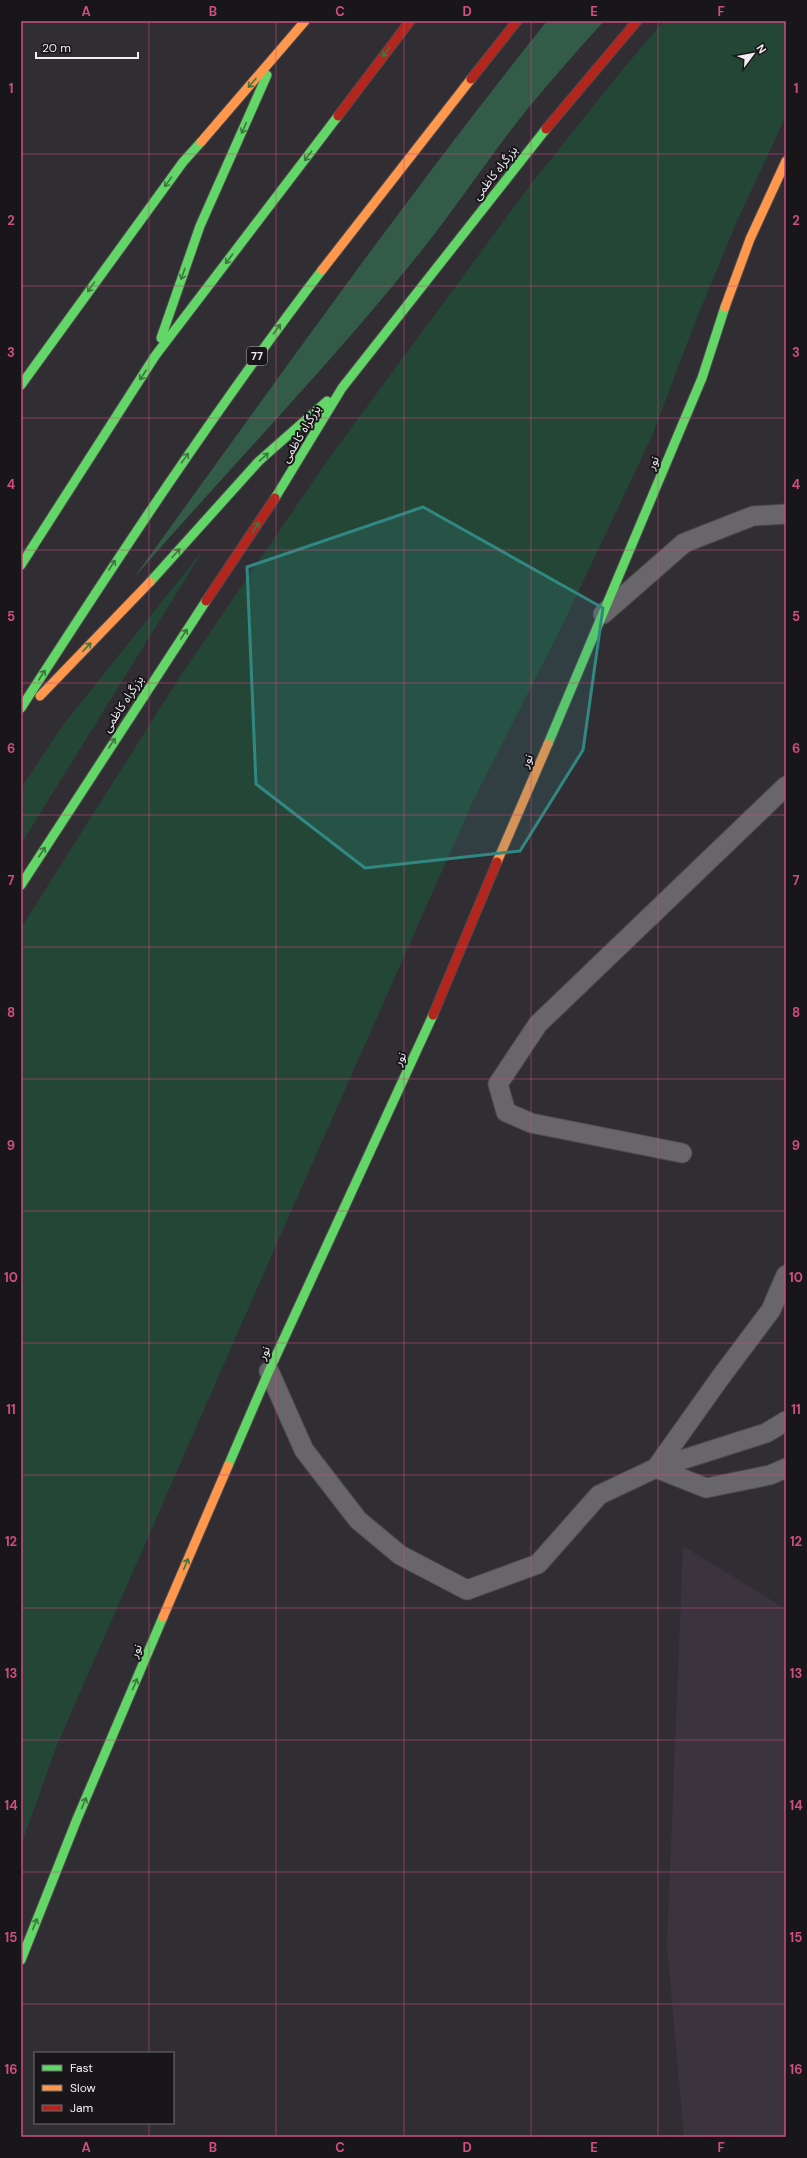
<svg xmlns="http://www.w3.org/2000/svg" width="807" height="2158" viewBox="0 0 807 2158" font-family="'DM Sans','Noto Sans Arabic',sans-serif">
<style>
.built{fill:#3b333e}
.green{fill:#234636}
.forest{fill:#325b48}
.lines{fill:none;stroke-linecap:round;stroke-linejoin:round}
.lane-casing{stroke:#4d4a4e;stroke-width:21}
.fast-casing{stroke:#4d4a4e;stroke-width:11}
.slow-casing{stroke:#4d4a4e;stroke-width:11}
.jam-casing{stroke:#4d4a4e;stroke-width:11}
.lane{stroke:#68666a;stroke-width:19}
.fast{stroke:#63d668;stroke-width:9}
.slow{stroke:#ff974d;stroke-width:9}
.jam{stroke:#b3261e;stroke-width:9}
.oneway{stroke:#3e7640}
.marked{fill:#318882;fill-opacity:0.2;stroke:#318882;stroke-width:3;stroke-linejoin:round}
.grid{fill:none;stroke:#ce4e81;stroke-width:1;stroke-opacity:0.55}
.labels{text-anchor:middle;stroke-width:4;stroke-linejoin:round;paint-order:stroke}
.shield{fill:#181619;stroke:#b0adb2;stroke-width:1}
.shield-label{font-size:11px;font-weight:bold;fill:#f1eef3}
.street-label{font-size:12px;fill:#f1eef3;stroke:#181619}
.neatline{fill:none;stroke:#ce4e81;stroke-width:1.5}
.grid-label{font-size:13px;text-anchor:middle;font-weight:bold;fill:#ce4e81}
</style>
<rect width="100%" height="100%" fill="#312e33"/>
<polygon class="built" points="683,1546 786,1609 786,2137 684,2137 667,1945"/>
<g class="green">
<polygon points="664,21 786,21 786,116 737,221 696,320 652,436 562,626 474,799 273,1252 57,1745 21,1845 21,928 181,675 327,461 531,184 623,69"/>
<polygon points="204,549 21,844 21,788 63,725"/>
</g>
<path class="forest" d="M547,21H604C577,51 550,81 525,112C490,156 460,202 426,245C334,361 230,467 133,579C269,391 402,202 547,21Z"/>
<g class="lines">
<defs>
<g id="lane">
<polyline points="603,614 684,543 753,516 786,514"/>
<polyline points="682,1153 531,1123 506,1112 498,1084 538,1024 786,786"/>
<polyline points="269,1371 304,1450 358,1520 400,1555 467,1590 538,1564 599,1495 656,1468 766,1433 786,1421"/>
<polyline points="656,1468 720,1378 771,1310 786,1275"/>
<polyline points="656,1468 706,1488 770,1475 786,1468"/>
</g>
<g id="fast">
<polyline points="161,338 200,226 267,75"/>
<polyline points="21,385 183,162 201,142"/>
<polyline points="275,498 342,388 546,129"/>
<polyline points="21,565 155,356 338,116"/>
<polyline points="150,582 259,461 327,401"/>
<path d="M21,708C117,559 214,411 322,270"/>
<polyline points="548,744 702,378 725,307"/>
<polyline points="21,885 206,601"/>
<polyline points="228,1466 269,1371 433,1015"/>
<polyline points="21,1960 77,1819 163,1617"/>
</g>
<g id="slow">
<polyline points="201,142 305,21"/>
<polyline points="322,270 471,79"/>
<polyline points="725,307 750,239 786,161"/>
<polyline points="40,696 150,582"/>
<polyline points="497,862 548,744"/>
<polyline points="163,1617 228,1466"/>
</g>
<g id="jam">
<polyline points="471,79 517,21"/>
<polyline points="338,116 410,21"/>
<polyline points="546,129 637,21"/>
<polyline points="206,601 275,498"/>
<polyline points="433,1015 497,862"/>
</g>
</defs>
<use href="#lane" class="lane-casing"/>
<use href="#fast" class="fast-casing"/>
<use href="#slow" class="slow-casing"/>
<use href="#jam" class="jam-casing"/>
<use href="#lane" class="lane"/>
<use href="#fast" class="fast"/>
<use href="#slow" class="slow"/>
<use href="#jam" class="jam"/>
</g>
<defs><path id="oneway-shaft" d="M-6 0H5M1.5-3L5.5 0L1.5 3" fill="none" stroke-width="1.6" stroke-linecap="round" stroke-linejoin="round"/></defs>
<g class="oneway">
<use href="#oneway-shaft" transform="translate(386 52) rotate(127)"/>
<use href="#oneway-shaft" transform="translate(252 83) rotate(131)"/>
<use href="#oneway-shaft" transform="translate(244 128) rotate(114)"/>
<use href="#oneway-shaft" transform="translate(308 156) rotate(127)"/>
<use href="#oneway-shaft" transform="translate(168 182) rotate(126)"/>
<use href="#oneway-shaft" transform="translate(229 259) rotate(127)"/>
<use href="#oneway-shaft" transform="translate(183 274) rotate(109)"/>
<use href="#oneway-shaft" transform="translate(91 287) rotate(126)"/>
<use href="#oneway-shaft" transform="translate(277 329) rotate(-53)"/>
<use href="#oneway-shaft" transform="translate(143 375) rotate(123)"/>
<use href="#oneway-shaft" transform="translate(264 457) rotate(-41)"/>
<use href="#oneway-shaft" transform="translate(185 458) rotate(-55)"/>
<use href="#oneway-shaft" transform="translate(256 527) rotate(-57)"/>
<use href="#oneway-shaft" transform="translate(176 553) rotate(-48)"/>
<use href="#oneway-shaft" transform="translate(112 565) rotate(-57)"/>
<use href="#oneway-shaft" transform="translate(184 634) rotate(-57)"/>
<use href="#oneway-shaft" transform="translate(87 647) rotate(-46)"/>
<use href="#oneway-shaft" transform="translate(42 675) rotate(-57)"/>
<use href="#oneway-shaft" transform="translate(112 743) rotate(-57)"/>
<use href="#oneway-shaft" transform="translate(42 852) rotate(-57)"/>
<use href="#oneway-shaft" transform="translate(186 1564) rotate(-67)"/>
<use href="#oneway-shaft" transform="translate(135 1684) rotate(-67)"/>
<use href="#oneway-shaft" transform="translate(84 1803) rotate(-67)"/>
<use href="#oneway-shaft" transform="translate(35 1924) rotate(-68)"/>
</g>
<path class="marked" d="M423,507L603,608L583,750L520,851L365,868L256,784L247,567Z"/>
<path class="grid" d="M149,21V2053M276,21V2137M404,21V2137M531,21V2137M658,21V2137M21,154H786M21,286H786M21,418H786M21,550H786M21,683H786M21,815H786M21,947H786M21,1079H786M21,1211H786M21,1343H786M21,1475H786M21,1608H786M21,1740H786M21,1872H786M21,2004H786M149,2123V2137"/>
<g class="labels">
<rect class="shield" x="247" y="347" width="20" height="18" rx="3"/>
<g class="shield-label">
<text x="257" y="360">77</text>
</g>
<g class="street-label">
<text transform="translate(495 173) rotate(-52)" y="4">بزرگراه کاظمی</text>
<text transform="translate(301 434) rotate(-59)" y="4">بزرگراه کاظمی</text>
<text transform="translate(653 463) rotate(-67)" y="4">نور</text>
<text transform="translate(123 704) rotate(-57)" y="4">بزرگراه کاظمی</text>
<text transform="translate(527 761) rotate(-67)" y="4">نور</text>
<text transform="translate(400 1059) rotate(-65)" y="4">نور</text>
<text transform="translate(264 1353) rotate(-65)" y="4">نور</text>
<text transform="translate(136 1651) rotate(-67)" y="4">نور</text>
</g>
</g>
<rect width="807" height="2158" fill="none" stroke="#181619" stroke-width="44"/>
<rect x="34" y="2052" width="140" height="72" fill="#181619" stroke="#6f6c70"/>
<rect x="42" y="2065" width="20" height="6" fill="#63d668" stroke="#6f6c70"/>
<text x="70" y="2072" font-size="12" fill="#f1eef3">Fast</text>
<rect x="42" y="2085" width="20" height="6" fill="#ff974d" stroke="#6f6c70"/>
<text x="70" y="2092" font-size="12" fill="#f1eef3">Slow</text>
<rect x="42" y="2105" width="20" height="6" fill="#b3261e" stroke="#6f6c70"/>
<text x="70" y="2112" font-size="12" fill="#f1eef3">Jam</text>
<g transform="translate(753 54) rotate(58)" stroke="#181619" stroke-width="3" paint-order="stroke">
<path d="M0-3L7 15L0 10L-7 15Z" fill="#f1eef3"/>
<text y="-6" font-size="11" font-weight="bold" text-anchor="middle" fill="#f1eef3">N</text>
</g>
<path d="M36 52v6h102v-6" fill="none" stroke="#f1eef3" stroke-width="2"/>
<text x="42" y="52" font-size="12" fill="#f1eef3" stroke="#181619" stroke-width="3" paint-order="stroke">20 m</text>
<rect x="22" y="22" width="763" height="2114" class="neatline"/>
<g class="grid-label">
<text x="86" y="16">A</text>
<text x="213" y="16">B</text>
<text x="340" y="16">C</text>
<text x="467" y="16">D</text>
<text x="594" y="16">E</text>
<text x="721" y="16">F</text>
<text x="11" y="93">1</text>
<text x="796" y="93">1</text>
<text x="11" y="225">2</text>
<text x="796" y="225">2</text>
<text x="11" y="357">3</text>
<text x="796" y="357">3</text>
<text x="11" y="489">4</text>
<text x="796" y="489">4</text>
<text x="11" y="621">5</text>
<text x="796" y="621">5</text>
<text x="11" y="753">6</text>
<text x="796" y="753">6</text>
<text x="11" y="885">7</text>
<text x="796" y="885">7</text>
<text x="11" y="1017">8</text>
<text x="796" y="1017">8</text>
<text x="11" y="1150">9</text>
<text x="796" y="1150">9</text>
<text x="11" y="1282">10</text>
<text x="796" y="1282">10</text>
<text x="11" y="1414">11</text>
<text x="796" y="1414">11</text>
<text x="11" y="1546">12</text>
<text x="796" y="1546">12</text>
<text x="11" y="1678">13</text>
<text x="796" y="1678">13</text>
<text x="11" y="1810">14</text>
<text x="796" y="1810">14</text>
<text x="11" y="1942">15</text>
<text x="796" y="1942">15</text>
<text x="11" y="2074">16</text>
<text x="796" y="2074">16</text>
<text x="86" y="2152">A</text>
<text x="213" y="2152">B</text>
<text x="340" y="2152">C</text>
<text x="467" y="2152">D</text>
<text x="594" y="2152">E</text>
<text x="721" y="2152">F</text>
</g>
</svg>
